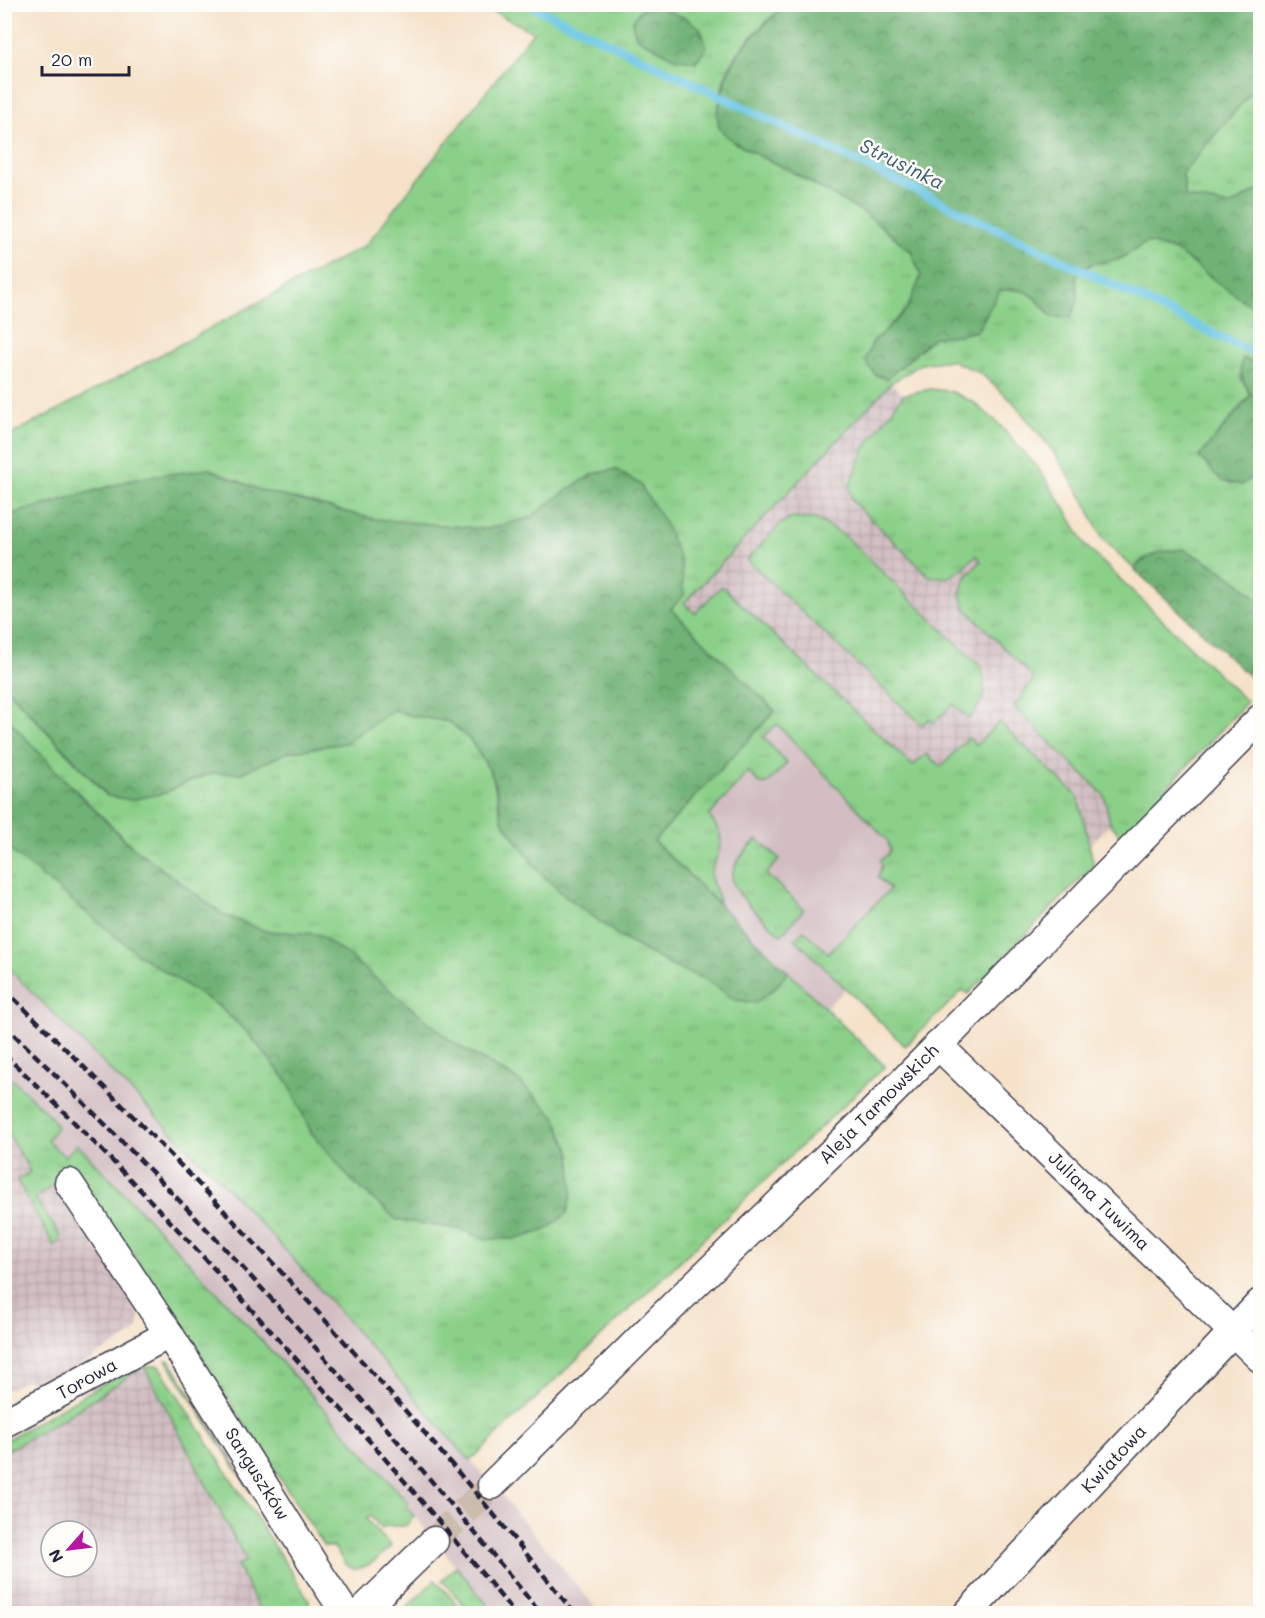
<svg xmlns="http://www.w3.org/2000/svg" width="1265" height="1618" viewBox="0 0 1265 1618" font-family="Mali,sans-serif">
<style>
.industrial{fill:url(#industrial-grid);fill-rule:evenodd}
.railway{fill:#d2bec2}
.grass{fill:url(#grass-tufts);stroke:#567962;stroke-width:1.5}
.forest{fill:url(#forest-crowns);stroke:#496a58;stroke-width:1.5}
.lines{fill:none;stroke-linecap:round;stroke-linejoin:round}
.stream{stroke:#66c4e4;stroke-width:9}
.street-tunnel{stroke:#cbbcad;stroke-width:28;stroke-dasharray:28 14;stroke-linecap:butt}
.street-casing{stroke:#423f50;stroke-width:31}
.street{stroke:#fff;stroke-width:28}
.rail{stroke:#22223b;stroke-width:4.5;stroke-dasharray:9 4.5;stroke-linecap:butt}
.labels{text-anchor:middle;stroke-width:5;stroke-linejoin:round;paint-order:stroke}
.street-label{font-size:18px;fill:#22223b;stroke:#fdfcf7}
.water-label{font-size:20px;font-style:italic;fill:#3a5b76;stroke:#fdfcf7}
</style>
<defs>
<pattern id="industrial-grid" width="8" height="8" patternUnits="userSpaceOnUse" patternTransform="scale(1.5)"><rect width="8" height="8" fill="#d2bec2"/><path d="M0 4h8M4 0v8" fill="none" stroke="#b4a3a8"/></pattern>
<pattern id="grass-tufts" width="24" height="20" patternUnits="userSpaceOnUse" patternTransform="scale(1.5)"><rect width="24" height="20" fill="#8bd089"/><path d="M3 7l-1-3M5 7V3M7 7l1-3M15 17l-1-3M17 17v-4M19 17l1-3" fill="none" stroke="#78b277"/></pattern>
<pattern id="forest-crowns" width="20" height="18" patternUnits="userSpaceOnUse" patternTransform="scale(1.5)"><rect width="20" height="18" fill="#70b275"/><path d="M2 6a3 3 0 1 1 6 0M12 15a3 3 0 1 1 6 0" fill="none" stroke="#5c9061"/></pattern>
</defs>
<rect width="100%" height="100%" fill="#fdfcf7"/>
<filter id="ink" filterUnits="userSpaceOnUse"><feTurbulence type="fractalNoise" baseFrequency=".0167" numOctaves="2"/><feDisplacementMap in="SourceGraphic" scale="12" xChannelSelector="R" yChannelSelector="G"/><feConvolveMatrix kernelMatrix="1 2 1 2 8 2 1 2 1" color-interpolation-filters="sRGB"/></filter>
<filter id="wash" filterUnits="userSpaceOnUse"><feTurbulence type="fractalNoise" baseFrequency=".008" numOctaves="4" result="noise"/><feDisplacementMap in="SourceGraphic" scale="24" xChannelSelector="R" yChannelSelector="G"/><feGaussianBlur stdDeviation="1.35" result="paint"/><feColorMatrix in="noise" values="0 0 0 0 0 0 0 0 0 0 0 0 0 0 0 0 0 1.4 0 .05"/><feComposite in="paint" operator="in"/></filter>
<g filter="url(#wash)">
<rect width="100%" height="100%" fill="#f5e2c9"/>
<g class="industrial">
<polygon points="887,379 1226,700 1005,936 671,609"/>
<polygon points="4,1076 65,1157 53,1184 137,1308 139,1320 137,1330 131,1335 46,1385 26,1380 5,1391"/>
<path d="M141,1362L144,1366H159L309,1600L308,1613H5L4,1441ZM51,1531H87V1567H51Z"/>
</g>
<g class="railway">
<polygon points="775,711 1005,936 900,1042 846,989 825,1008 654,841"/>
<polygon points="4,965 214,1174 286,1251 505,1499 600,1613 494,1613 407,1507 47,1140 9,1080 5,1076"/>
</g>
<g class="grass">
<path d="M480,5H785C763,25 736,47 725,77C721,88 720,102 717,114L733,142L794,173L866,214L911,251L921,276L907,309L872,343L876,374L887,379L934,337L959,335L977,331L1000,290C1030,287 1034,296 1052,317L1078,300L1075,277L1091,264L1120,259L1147,242L1176,251L1217,282L1260,312V366L1243,358L1241,379L1251,394L1199,457L1242,485L1260,471V600C1252,598 1249,590 1242,585C1224,571 1203,559 1183,549L1143,559L1134,569L1102,538L1085,502L1053,451L1013,402L980,373L951,360L921,364L891,383L684,603L695,613L722,586L913,766L926,754L941,767L968,738L977,745L999,722L1078,797L1094,865L968,994L963,990L905,1046L795,939L804,930L828,953L890,889L878,877L882,865L880,861L888,854L890,850L888,841L777,724L763,737L787,763L767,784H761L748,772L709,816C722,832 724,839 716,859C714,863 712,868 711,872C710,886 720,893 719,904L654,841L775,711L671,609L593,474L567,490L530,518L486,529L374,519L259,490L210,469L139,478L5,516V438L366,245L533,32Z"/>
<polygon points="1260,82 1260,189 1230,206 1184,197 1183,172"/>
<polygon points="930,389 950,391 973,402 998,423 1037,467 1064,507 1086,546 1247,702 1121,837 1110,823 1104,795 1014,707 1034,678 965,608 960,593 966,577 981,561 976,555 961,570 947,578 929,576 852,501 849,487 866,446 903,395"/>
<path d="M792,518L816,519L844,535L982,668C987,695 986,697 969,719L953,704L934,723L929,719L922,725L747,560L780,524Z"/>
<polygon points="4,686 107,796 165,793 187,782 214,773 240,773 289,752 345,743 393,710 409,715 450,722 471,741 492,774 502,820 536,868 559,891 622,938 672,966 707,980 736,1000 773,990 788,972 885,1066 470,1461 286,1251 214,1174 5,965 5,846 139,955 217,1005 246,1031 288,1082 311,1132 351,1179 397,1220 459,1229 486,1239 518,1080 455,1044 350,957 318,934 265,931 224,915 132,846 61,776 5,716"/>
<path d="M757,839L780,859L766,874L804,909L781,935C769,924 737,897 733,882C729,866 747,849 757,839Z"/>
<path d="M9,1080H13L51,1117L57,1127L47,1140L65,1157L77,1144C190,1262 301,1382 409,1504L407,1507L414,1517L405,1526H387L382,1529L370,1516L366,1519L391,1546C380,1556 370,1568 354,1569L346,1565L334,1547L324,1546L154,1285L73,1171L35,1198L61,1237L60,1241L54,1246L17,1180L30,1172L5,1128L4,1086Z"/>
<polygon points="166,1360 170,1361 301,1570"/>
<polygon points="141,1362 144,1366 159,1366 309,1600 308,1613 261,1613 237,1565 246,1561 144,1366 66,1417 5,1452 4,1441"/>
<polygon points="456,1566 494,1613 471,1613 442,1580"/>
<polygon points="435,1580 465,1613 403,1613 406,1608"/>
</g>
<g class="forest">
<path d="M785,5H1260V82L1183,172L1185,197L1230,206L1260,189V312L1217,282L1176,251L1147,242L1120,259L1091,264L1076,277L1078,300L1071,318L1052,317C1034,296 1030,287 1000,290L977,331L959,335L934,337L887,379L876,375L865,361L872,343L907,309L921,276L911,251L866,214L794,173L733,142L719,128L717,114L726,76L740,51L757,32Z"/>
<polygon points="658,7 684,17 700,28 707,47 696,62 674,58 636,37 632,22 640,10"/>
<path d="M1243,358L1260,366V471L1242,485L1222,481L1199,457L1251,395C1244,382 1237,372 1243,358Z"/>
<polygon points="210,469 259,490 374,519 486,529 530,518 567,490 593,474 615,469 640,484 665,523 681,562 684,595 671,609 775,711 654,841 788,972 773,990 755,1003 736,1000 707,980 672,966 622,938 559,891 536,868 502,820 498,796 492,774 471,741 450,722 409,715 393,710 345,743 289,752 240,773 214,773 187,782 165,793 131,800 108,796 5,686 5,516 139,478"/>
<path d="M1183,549C1203,559 1224,571 1242,585C1249,590 1252,598 1260,600V686L1134,569C1149,553 1162,551 1183,549Z"/>
<polygon points="5,716 61,776 131,846 224,915 265,931 318,934 350,957 455,1044 518,1080 555,1116 571,1154 572,1194 567,1213 548,1229 531,1235 512,1239 486,1239 459,1229 397,1220 350,1179 311,1132 288,1082 246,1031 217,1005 139,955 5,846"/>
</g>
<g class="lines">
<polyline class="stream" points="528,4 885,175 1260,356"/>
</g>
</g>
<g filter="url(#ink)">
<g class="lines">
<polyline class="street-tunnel" points="434,1541 492,1485"/>
<defs>
<g id="street">
<polyline points="938,1045 1260,1358"/>
<polyline points="69,1183 169,1334 319,1573 346,1614"/>
<polyline points="4,1423 169,1334"/>
<polyline points="492,1485 681,1298 861,1124 1260,719"/>
<polyline points="359,1614 434,1541"/>
<polyline points="967,1614 1260,1303"/>
</g>
</defs>
<use href="#street" class="street-casing"/>
<use href="#street" class="street"/>
<g class="rail">
<path d="M4,989C208,1185 398,1393 575,1614"/>
<path d="M4,1025C196,1209 375,1407 541,1614"/>
<path d="M4,1054C100,1145 190,1241 278,1339C359,1428 439,1519 515,1614"/>
</g>
</g>
</g>
<g class="labels">
<g class="street-label">
<text transform="translate(879 1104) rotate(-45)" y="6">Aleja Tarnowskich</text>
<text transform="translate(1099 1201) rotate(44)" y="6">Juliana Tuwima</text>
<text transform="translate(87 1379) rotate(-29)" y="6">Torowa</text>
<text transform="translate(1114 1459) rotate(-47)" y="6">Kwiatowa</text>
<text transform="translate(257 1474) rotate(58)" y="6">Sanguszków</text>
</g>
<g class="water-label">
<text transform="translate(902 164) rotate(26)" y="7">Strusinka</text>
</g>
</g>
<rect width="1265" height="1618" fill="none" stroke="#fdfcf7" stroke-width="24"/>
<g transform="translate(69 1549) rotate(242)"><circle r="28" fill="#fdfcf7" stroke="#a5a5ac" stroke-width="1.5"/>
<path d="M0-4.5L10 22L0 15L-10 22Z" fill="#b5179e"/>
<text y="-9" font-size="16" font-weight="bold" text-anchor="middle" fill="#22223b">N</text>
</g>
<path d="M42 66v9h87v-9" fill="none" stroke="#22223b" stroke-width="3"/>
<text x="51" y="66" font-size="18" fill="#22223b" stroke="#fdfcf7" stroke-width="4.5" paint-order="stroke">20 m</text>
</svg>
